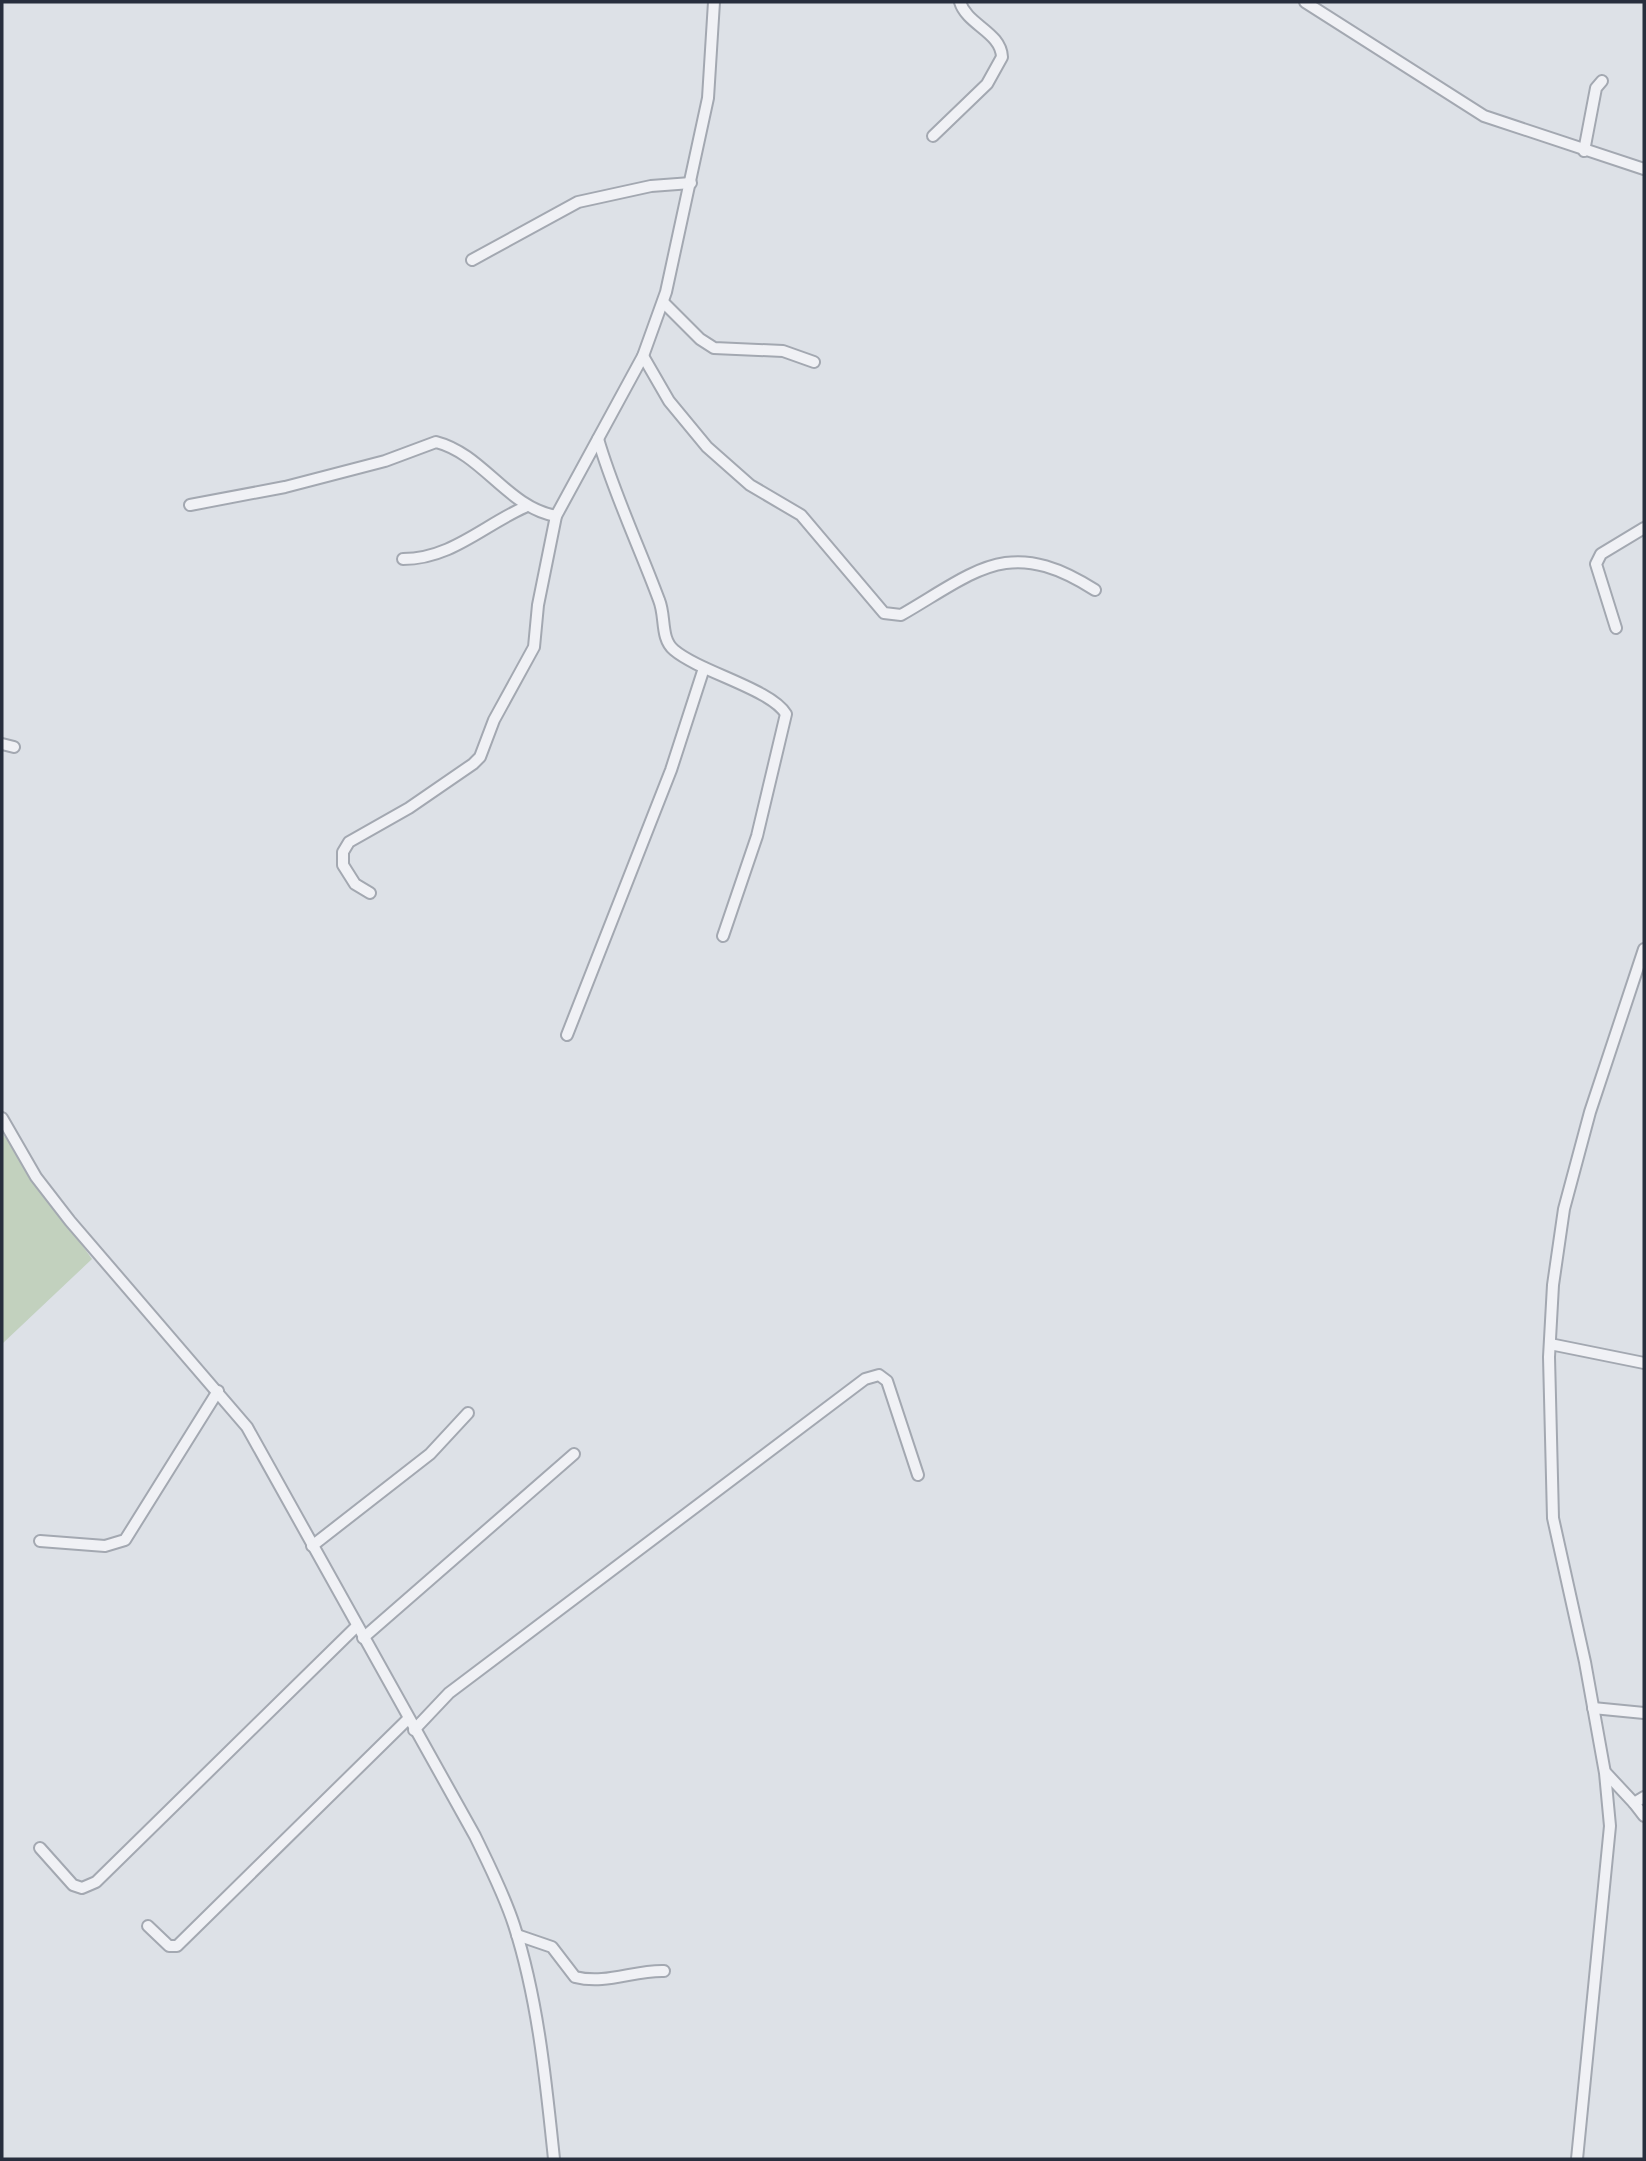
<svg xmlns="http://www.w3.org/2000/svg" width="1646" height="2161" viewBox="0 0 1646 2161" font-family="'Source Sans 3',sans-serif">
<style>
.green{fill:#c2d1be}
.lines{fill:none;stroke-linecap:round;stroke-linejoin:round}
.street-casing{stroke:#a3a8b1;stroke-width:14}
.street{stroke:#f0f1f5;stroke-width:10}
</style>
<rect width="100%" height="100%" fill="#dde1e7"/>
<polygon class="green" points="2,1133 92,1259 2,1344"/>
<g class="lines">
<defs>
<g id="street">
<polyline points="1305,2 1484,116 1644,169"/>
<path d="M933,136L987,84L1002,57C1001,32 967,25 960,2"/>
<polyline points="1584,151 1596,88 1602,81"/>
<polyline points="472,260 578,202 651,186 691,183"/>
<polyline points="663,302 700,339 714,348 783,351 814,362"/>
<path d="M643,356L669,401L707,447L750,485L801,515L884,613L901,615C977,571 1009,535 1095,590"/>
<path d="M598,439C614,494 639,546 659,600C666,617 660,638 674,650C700,672 771,689 786,714L757,836L723,936"/>
<path d="M190,505L285,487L385,461L436,442C483,454 507,507 556,516"/>
<path d="M403,559C451,559 484,525 525,507"/>
<polyline points="1616,628 1596,564 1601,554 1644,528"/>
<polyline points="2,744 14,747"/>
<polyline points="370,893 355,884 343,865 343,852 349,842 409,808 473,764 480,757 494,720 534,647 538,605 556,516 643,356 666,292 708,98 714,2"/>
<polyline points="567,1035 671,770 704,668"/>
<path d="M2,1118L36,1177L70,1221L247,1427L475,1836C489,1865 504,1894 514,1925C538,1999 546,2082 554,2159"/>
<polyline points="1550,1344 1644,1363"/>
<polyline points="40,1541 105,1546 125,1540 218,1391"/>
<polyline points="312,1546 430,1454 468,1413"/>
<polyline points="363,1638 574,1454"/>
<polyline points="1593,1708 1644,1713"/>
<polyline points="414,1730 449,1693 865,1379 879,1375 887,1381 918,1475"/>
<polyline points="1606,1773 1634,1803 1644,1797"/>
<polyline points="1634,1803 1644,1816"/>
<polyline points="40,1848 73,1885 82,1888 96,1882 357,1626"/>
<polyline points="148,1926 169,1946 177,1946 408,1719"/>
<path d="M517,1935L552,1947L575,1977C606,1985 634,1970 664,1971"/>
<polyline points="1577,2159 1610,1826 1605,1773 1585,1662 1553,1518 1549,1357 1553,1285 1564,1209 1590,1112 1644,949"/>
</g>
</defs>
<use href="#street" class="street-casing"/>
<use href="#street" class="street"/>
</g>
<rect width="1646" height="2161" fill="none" stroke="#272e3d" stroke-width="7"/>
</svg>
